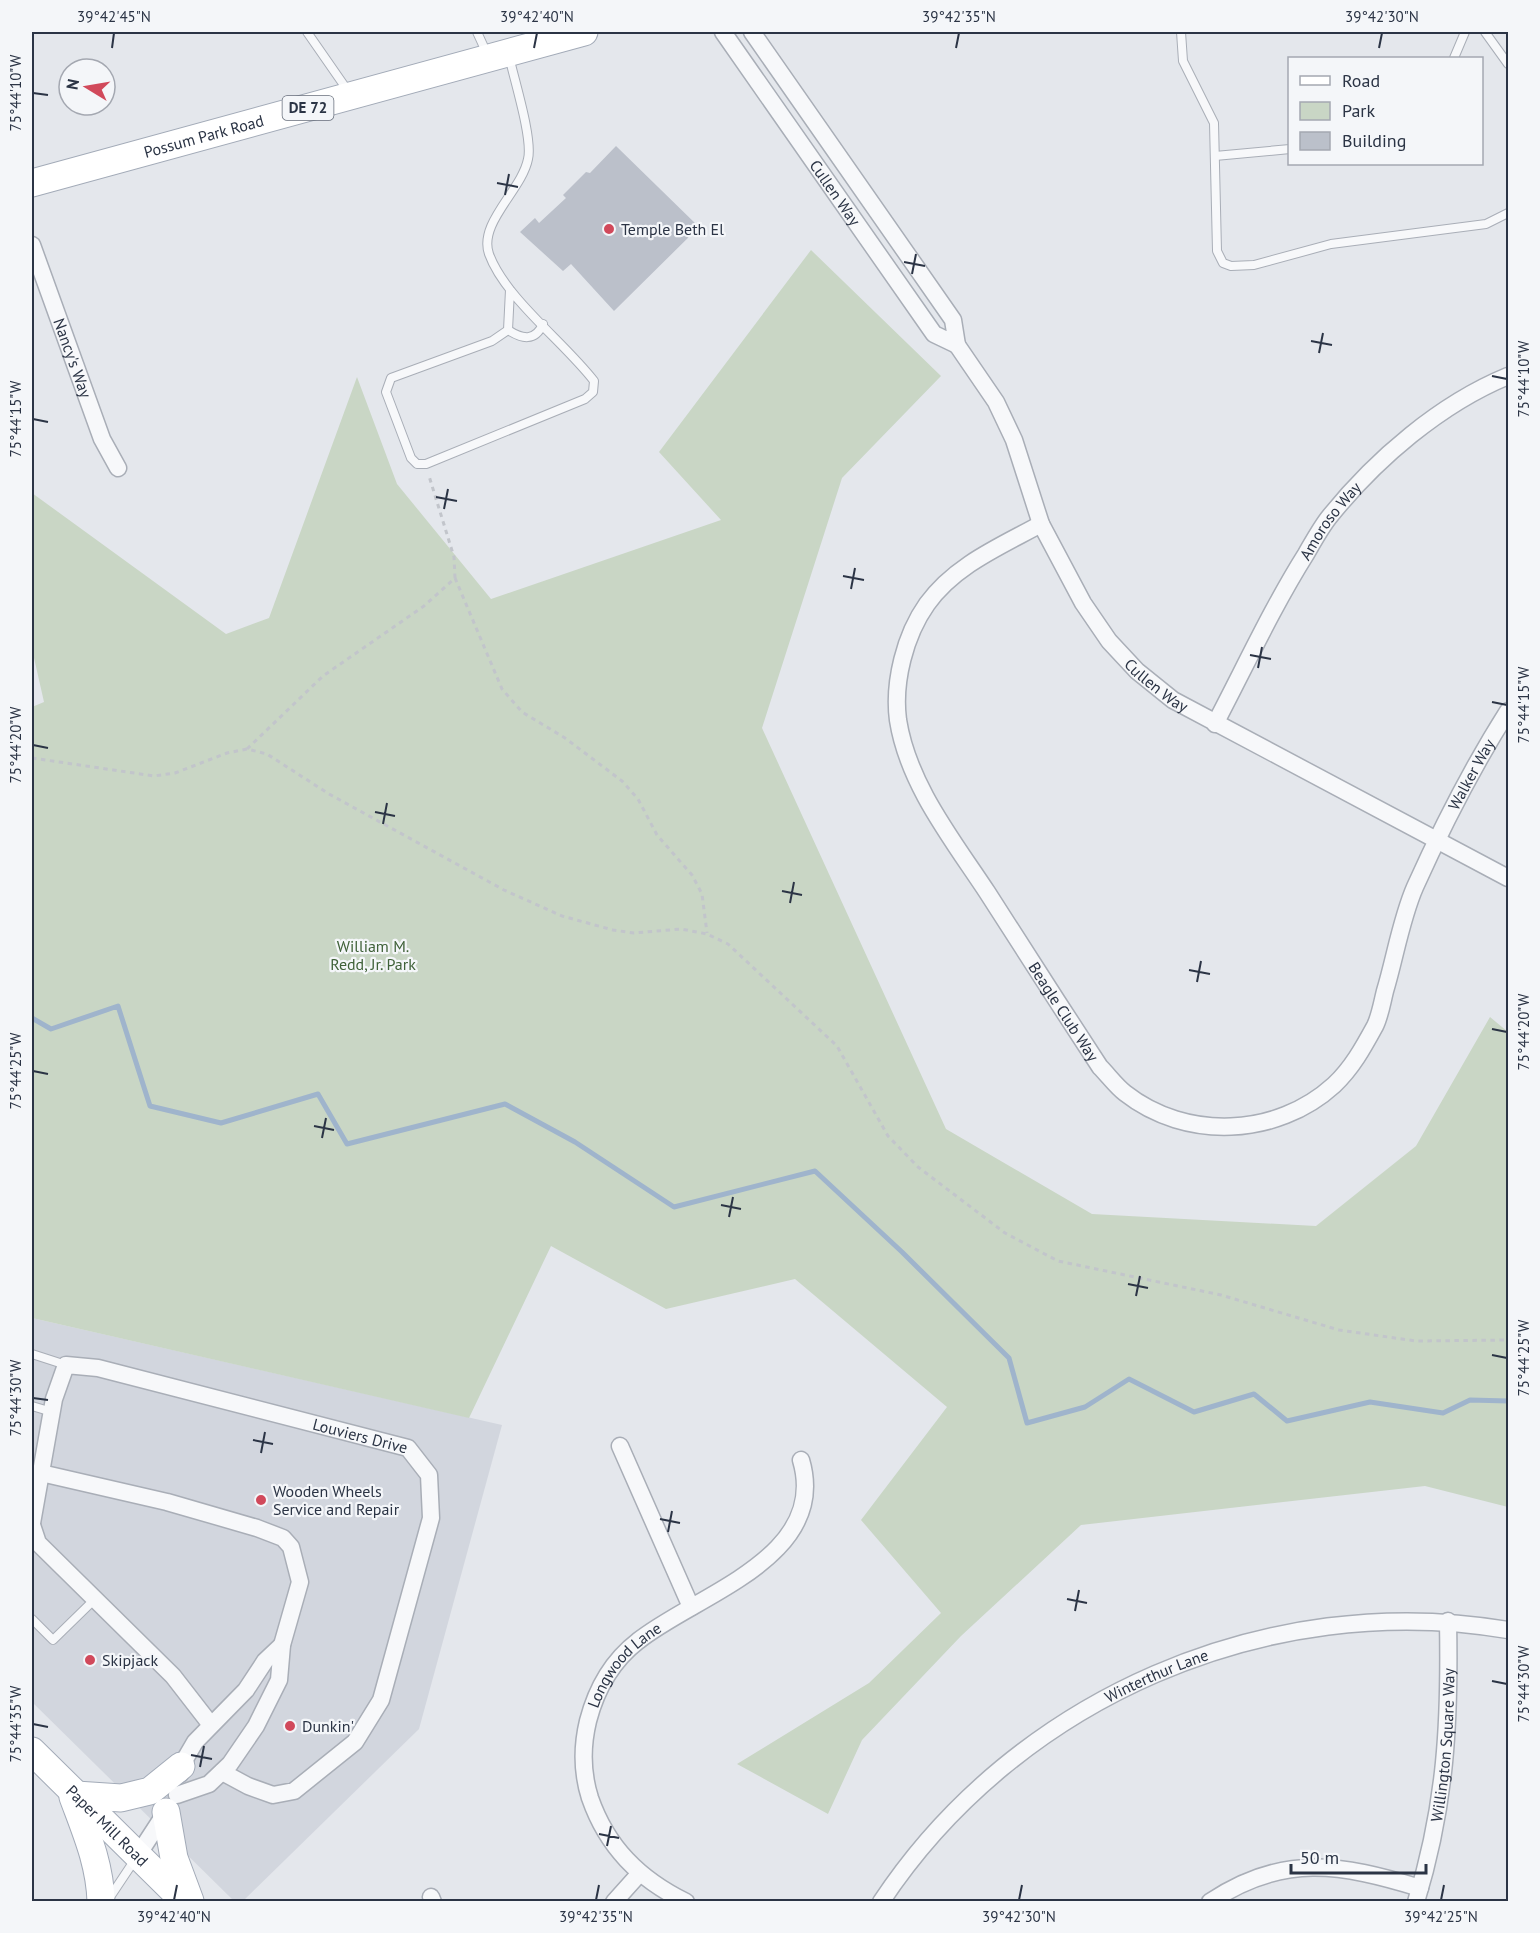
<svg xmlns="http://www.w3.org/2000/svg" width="1540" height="1933" viewBox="0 0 1540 1933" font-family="'PT Sans',sans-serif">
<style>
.built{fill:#d2d6de}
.green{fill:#c9d6c5}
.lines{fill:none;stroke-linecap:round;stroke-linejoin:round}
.stream{stroke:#9fb4cc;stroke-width:5}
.building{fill:#bbc0ca}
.service-casing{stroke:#a9aeb7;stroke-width:10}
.minor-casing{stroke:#a9aeb7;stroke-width:19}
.primary-casing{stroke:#a3abb8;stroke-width:29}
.path{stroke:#c2c5cb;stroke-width:3;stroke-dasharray:4.5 4.5;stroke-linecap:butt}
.service{stroke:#f7f8fa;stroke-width:8}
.minor{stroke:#f7f8fa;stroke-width:16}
.primary{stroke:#fff;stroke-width:27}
.ticks{fill:none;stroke:#2b3445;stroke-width:2}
.poi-dot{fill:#d1495b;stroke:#f4f6f9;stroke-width:2}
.labels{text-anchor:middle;stroke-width:4.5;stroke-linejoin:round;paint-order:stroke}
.shield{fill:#f4f6f9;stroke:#676e7b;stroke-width:1.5}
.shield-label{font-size:15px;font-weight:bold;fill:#2b3445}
.street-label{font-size:16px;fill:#2b3445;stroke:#f4f6f9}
.poi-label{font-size:16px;fill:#2b3445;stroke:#f4f6f9;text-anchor:start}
.park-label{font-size:16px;fill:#3f6138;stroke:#f4f6f9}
.neatline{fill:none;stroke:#2b3445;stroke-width:2}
.ticks-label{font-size:15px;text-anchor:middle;fill:#2b3445}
</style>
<rect width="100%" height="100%" fill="#e4e7ec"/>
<polygon class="built" points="32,1318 502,1425 419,1729 243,1901 234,1901 32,1702"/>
<polygon class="green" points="811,250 941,376 842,478 762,728 946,1129 1092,1214 1316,1226 1416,1146 1490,1017 1508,1032 1508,1507 1425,1486 1081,1525 961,1636 862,1740 828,1814 737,1764 869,1683 941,1613 861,1520 947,1407 795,1279 666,1309 551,1246 469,1418 32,1318 32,707 44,702 32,649 32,493 226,634 269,618 357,377 397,484 491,599 721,520 659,452"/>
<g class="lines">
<polyline class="stream" points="32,1018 51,1029 118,1006 150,1106 221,1123 318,1094 347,1144 505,1104 575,1142 674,1207 815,1171 902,1252 1009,1358 1027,1423 1085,1407 1129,1379 1194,1412 1254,1394 1287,1421 1370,1402 1443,1413 1470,1400 1508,1401"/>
</g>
<polygon class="building" points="616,146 699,227 614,311 571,264 563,271 520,232 535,218 539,223 566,198 563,195 586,172 590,173"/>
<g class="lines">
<defs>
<g id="service">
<polyline points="307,32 348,91"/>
<polyline points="477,32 488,56"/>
<polyline points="1181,32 1183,61 1214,123 1217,251 1223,263 1231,266 1254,265 1331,244 1486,224 1508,213"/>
<polyline points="1485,32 1508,64"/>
<path d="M509,56C514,79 533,139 528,159C522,190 478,223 489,254C505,298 565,343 594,381L593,392L585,399L426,464H417L411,458L386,392L391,378L492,341L508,330L510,290"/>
<polyline points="1454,58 1465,32"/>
<polyline points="1215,156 1290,149"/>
<path d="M508,330C522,339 535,342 543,324"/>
<polyline points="32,1354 66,1365"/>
<polyline points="32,1406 52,1412"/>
<polyline points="32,1619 53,1640 95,1599"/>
<polyline points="108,1900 136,1858"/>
</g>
<g id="minor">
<path id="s1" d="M723,32L934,334L957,345L953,320L752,32"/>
<path id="s2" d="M32,245L102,439L118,468"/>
<path id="s3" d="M957,345L996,402L1014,440L1041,524L1083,603L1109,641L1137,671L1173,700L1508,878"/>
<path id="s4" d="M1041,524C1001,546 955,565 927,604C905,635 893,682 898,720C908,784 952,839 987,892C1024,950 1062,1009 1100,1067C1108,1075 1116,1086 1125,1093C1186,1141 1277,1137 1334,1085C1352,1068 1363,1048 1375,1026C1380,1016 1382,1003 1385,991C1395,958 1401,919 1415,887C1442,827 1473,766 1508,711"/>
<path id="s5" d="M1215,724C1245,667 1272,608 1306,554C1313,542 1321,527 1330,516C1376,459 1440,404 1508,376"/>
<polyline points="620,1446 691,1607"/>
<polyline points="41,1473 167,1502 257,1528 283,1538 291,1547 300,1582 282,1645 279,1680 256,1726 230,1764 209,1784 177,1795"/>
<path id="s6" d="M32,1523L54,1399L66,1365L98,1368L408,1448L429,1475L431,1518L381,1700L355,1742L294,1791L273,1795L248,1786L222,1772"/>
<polyline points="32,1525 38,1543 173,1676 211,1725"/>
<polyline points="180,1774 181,1766 195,1742 246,1690 265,1661 282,1645"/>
<polyline points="138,1855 166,1812"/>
<polyline points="431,1897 433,1902"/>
<polyline points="614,1902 640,1873"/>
<path id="s7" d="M686,1902C639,1879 607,1847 590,1798C582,1773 582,1746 588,1721C596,1690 612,1661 638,1641C695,1595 830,1558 801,1460"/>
<path id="s8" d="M881,1902C1016,1698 1268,1589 1508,1630"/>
<path d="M1210,1902C1283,1853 1341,1864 1420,1888"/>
<path id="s9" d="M1416,1902C1446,1804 1450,1722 1448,1621"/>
</g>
<g id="primary">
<path id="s10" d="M32,183L584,32"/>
<path id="s11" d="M32,1751L185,1902"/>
<polyline points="76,1795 121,1798 150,1791 181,1766"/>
<path d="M73,1797C86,1832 100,1864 101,1902"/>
<polyline points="166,1812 174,1858 190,1901"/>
</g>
</defs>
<use href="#service" class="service-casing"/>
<use href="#minor" class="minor-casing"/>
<use href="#primary" class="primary-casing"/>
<g class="path">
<polyline points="455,578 502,689 522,712 565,738 622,781 638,799 657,835 692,875 702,894 707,933"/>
<polyline points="247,749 323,676 424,606 455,578 454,557 429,476"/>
<polyline points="32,758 154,776 175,773 227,753 247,749 267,754 329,794 504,890 562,916 613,930 634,933 681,929 707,934 728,944 837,1046 888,1136 918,1167 1005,1233 1058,1261 1221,1295 1339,1330 1416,1341 1508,1340"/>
</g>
<use href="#service" class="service"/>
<use href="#minor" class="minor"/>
<use href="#primary" class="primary"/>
</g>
<path class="ticks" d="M112,48L114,33M534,48L537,33M956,48L959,33M1379,48L1382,33M33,93L48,95M497,183L518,187M505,195L509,174M904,262L925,266M912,274L916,254M1311,341L1332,345M1319,353L1323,333M1492,376L1507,379M33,419L48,422M436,497L457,501M444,509L448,489M843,576L864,580M851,589L855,568M1250,655L1271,659M1258,668L1262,647M1492,702L1507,705M33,745L48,748M375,812L395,816M383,824L387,803M782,891L802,895M790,903L794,882M1189,970L1210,974M1197,982L1201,961M1492,1029L1507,1032M33,1071L48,1074M314,1126L334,1130M322,1138L326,1118M721,1205L741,1209M729,1217L733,1197M1128,1284L1148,1288M1136,1296L1140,1276M1492,1355L1507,1358M33,1398L48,1400M253,1440L273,1444M261,1453L265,1432M660,1519L680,1523M668,1532L672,1511M1067,1599L1087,1603M1075,1611L1079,1590M1492,1681L1507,1684M33,1724L48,1727M191,1755L212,1759M200,1767L204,1746M599,1834L619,1838M607,1846L611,1826M174,1900L177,1885M596,1900L599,1885M1019,1900L1022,1885M1441,1900L1444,1885"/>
<g class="poi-dot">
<circle cx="609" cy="229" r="6"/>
<circle cx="261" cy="1500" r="6"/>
<circle cx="90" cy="1660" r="6"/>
<circle cx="290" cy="1726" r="6"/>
</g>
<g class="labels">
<rect class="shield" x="282.5" y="96" width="51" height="24" rx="4.5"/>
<g class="shield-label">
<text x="308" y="113">DE 72</text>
</g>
<g class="street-label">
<text dy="6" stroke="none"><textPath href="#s10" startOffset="178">Possum Park Road</textPath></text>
<text dy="6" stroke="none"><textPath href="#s1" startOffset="196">Cullen Way</textPath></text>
<text dy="6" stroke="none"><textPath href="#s2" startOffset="120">Nancy's Way</textPath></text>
<text dy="6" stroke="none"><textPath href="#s5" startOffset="234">Amoroso Way</textPath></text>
<text dy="6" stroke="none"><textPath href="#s3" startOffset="400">Cullen Way</textPath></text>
<text dy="6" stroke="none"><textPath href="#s4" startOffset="1272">Walker Way</textPath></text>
<text dy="6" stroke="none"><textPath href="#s4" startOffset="600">Beagle Club Way</textPath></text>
<text dy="6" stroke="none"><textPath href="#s6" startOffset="465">Louviers Drive</textPath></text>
<text dy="6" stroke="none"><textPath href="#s7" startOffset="292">Longwood Lane</textPath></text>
<text dy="6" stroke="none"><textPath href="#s8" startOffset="362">Winterthur Lane</textPath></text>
<text dy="6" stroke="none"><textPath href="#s9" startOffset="160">Willington Square Way</textPath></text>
<text dy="6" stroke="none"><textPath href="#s11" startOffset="106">Paper Mill Road</textPath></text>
</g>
<g class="poi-label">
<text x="621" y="235">Temple Beth El</text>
<text x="273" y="1497">Wooden Wheels<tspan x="273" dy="18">Service and Repair</tspan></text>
<text x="102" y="1666">Skipjack</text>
<text x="302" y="1732">Dunkin'</text>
</g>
<g class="park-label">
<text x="373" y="952">William M.<tspan x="373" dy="18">Redd, Jr. Park</tspan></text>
</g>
</g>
<rect width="1540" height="1933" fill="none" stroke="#f4f6f9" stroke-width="66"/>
<rect x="1288" y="57" width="195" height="108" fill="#f4f6f9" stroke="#a4a8b1" stroke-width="1.5"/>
<rect x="1300" y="76" width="30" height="9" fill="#ffffff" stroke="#a4a8b1" stroke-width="1.5"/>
<text x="1342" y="87" font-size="18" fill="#2b3445">Road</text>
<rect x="1300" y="102" width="30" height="18" fill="#c9d6c5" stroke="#a4a8b1" stroke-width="1.5"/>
<text x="1342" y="117" font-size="18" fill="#2b3445">Park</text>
<rect x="1300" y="132" width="30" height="18" fill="#bbc0ca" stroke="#a4a8b1" stroke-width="1.5"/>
<text x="1342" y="147" font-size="18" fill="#2b3445">Building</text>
<g transform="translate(87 87) rotate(281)"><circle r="28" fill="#f4f6f9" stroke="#a4a8b1" stroke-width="1.5"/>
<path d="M0-4.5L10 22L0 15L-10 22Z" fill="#d1495b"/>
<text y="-9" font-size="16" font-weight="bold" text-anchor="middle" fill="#2b3445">N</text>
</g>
<path d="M1291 1864v9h135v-9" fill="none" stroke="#2b3445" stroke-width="3"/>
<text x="1300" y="1864" font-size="18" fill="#2b3445" stroke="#f4f6f9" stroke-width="4.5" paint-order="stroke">50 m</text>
<rect x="33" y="33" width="1474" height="1867" class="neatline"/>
<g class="ticks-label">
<text x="114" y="22">39°42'45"N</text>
<text x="537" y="22">39°42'40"N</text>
<text x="959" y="22">39°42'35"N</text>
<text x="1382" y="22">39°42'30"N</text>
<text transform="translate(16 93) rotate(-90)" y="5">75°44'10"W</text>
<text transform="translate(1524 379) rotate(-90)" y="5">75°44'10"W</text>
<text transform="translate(16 419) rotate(-90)" y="5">75°44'15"W</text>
<text transform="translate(1524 705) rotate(-90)" y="5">75°44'15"W</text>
<text transform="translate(16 745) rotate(-90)" y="5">75°44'20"W</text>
<text transform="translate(1524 1032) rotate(-90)" y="5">75°44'20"W</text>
<text transform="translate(16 1071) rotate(-90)" y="5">75°44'25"W</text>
<text transform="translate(1524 1358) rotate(-90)" y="5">75°44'25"W</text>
<text transform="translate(16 1398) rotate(-90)" y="5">75°44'30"W</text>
<text transform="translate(1524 1684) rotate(-90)" y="5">75°44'30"W</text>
<text transform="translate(16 1724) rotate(-90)" y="5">75°44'35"W</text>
<text x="174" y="1922">39°42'40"N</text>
<text x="596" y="1922">39°42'35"N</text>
<text x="1019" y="1922">39°42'30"N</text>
<text x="1441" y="1922">39°42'25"N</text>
</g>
</svg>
